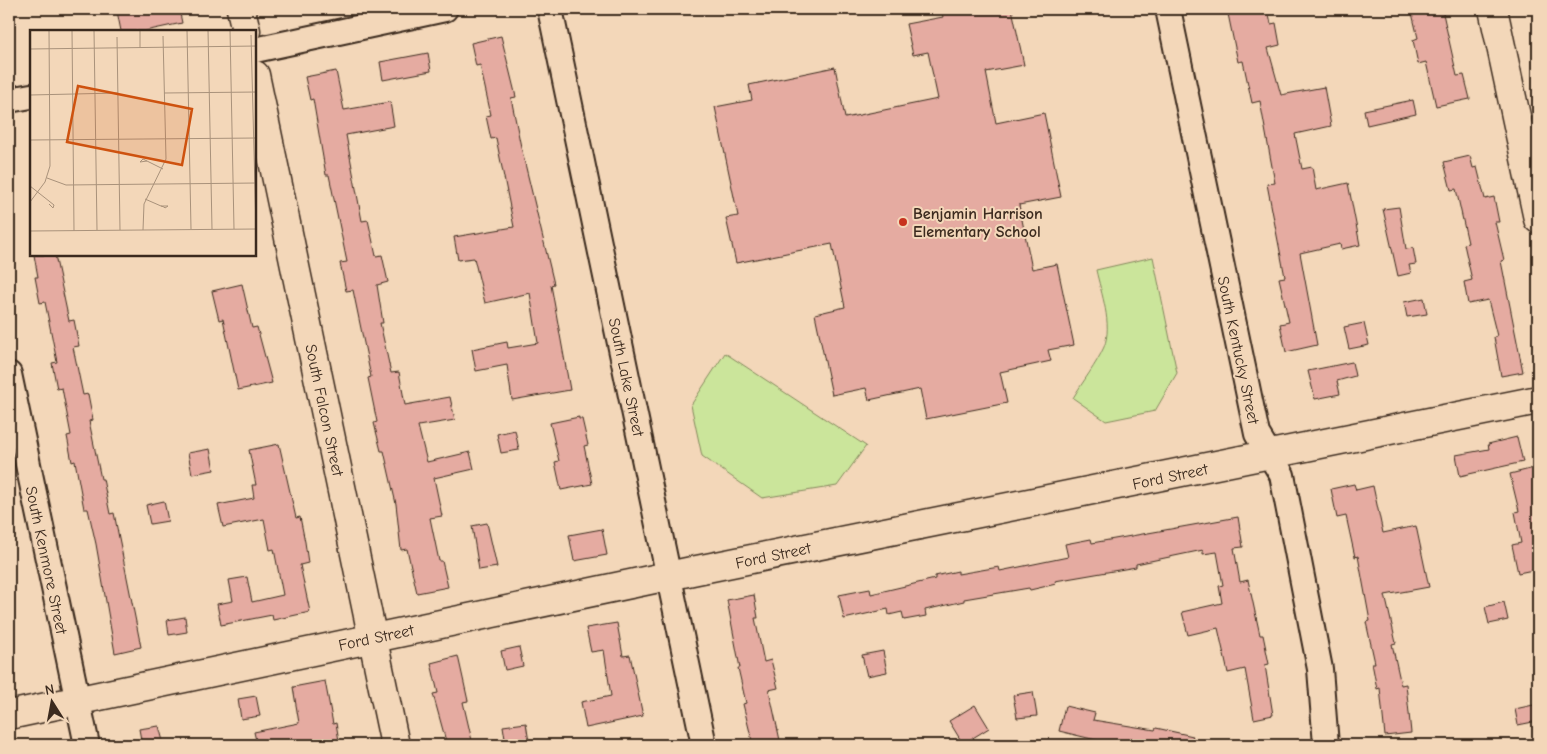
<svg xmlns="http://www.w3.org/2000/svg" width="1547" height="754" viewBox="0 0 1547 754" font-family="'Comic Neue',sans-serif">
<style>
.green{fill:#cbe59b;stroke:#83885c}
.building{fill:#e5aba1;stroke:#3b2a1e}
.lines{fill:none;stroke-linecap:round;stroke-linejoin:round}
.minor-casing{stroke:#3b2a1e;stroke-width:28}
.tertiary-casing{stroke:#3b2a1e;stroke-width:31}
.minor{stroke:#f3d7b9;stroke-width:24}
.tertiary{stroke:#f3d7b9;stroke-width:28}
.poi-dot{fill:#c8321e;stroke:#f3d7b9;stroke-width:2}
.labels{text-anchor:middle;stroke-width:4;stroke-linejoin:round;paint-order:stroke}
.poi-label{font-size:16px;font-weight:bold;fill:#3b2a1e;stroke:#f3d7b9;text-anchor:start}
.street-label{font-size:16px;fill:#3b2a1e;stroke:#f3d7b9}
.inset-road{fill:none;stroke:#a9927b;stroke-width:1}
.view{fill:#ce520f;fill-opacity:0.15;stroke:#ce520f;stroke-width:2.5}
.inset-edge{fill:none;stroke:#3b2a1e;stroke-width:2.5}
</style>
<rect width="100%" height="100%" fill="#f3d7b9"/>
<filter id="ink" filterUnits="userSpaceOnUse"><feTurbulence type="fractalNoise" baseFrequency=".02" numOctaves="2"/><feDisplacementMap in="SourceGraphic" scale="10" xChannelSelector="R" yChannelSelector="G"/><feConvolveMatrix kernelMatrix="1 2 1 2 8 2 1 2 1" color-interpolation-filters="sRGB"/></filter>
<g filter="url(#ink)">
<g class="green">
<path d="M1153,257L1177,373L1155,411L1106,421L1073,398C1083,381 1096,365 1104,347C1113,324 1101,293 1096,270Z"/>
<polygon points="725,353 866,446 837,486 762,498 702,456 691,405"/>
</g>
<g class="building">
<polygon points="131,9 179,9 182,23 145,31 121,31 117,11"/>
<polygon points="941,9 1012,9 1024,65 986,72 996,123 1044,113 1061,197 1019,205 1032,269 1057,264 1074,345 1048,350 1051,361 1000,372 1007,403 926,419 920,389 869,400 866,388 832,395 815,314 845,307 832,244 736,263 726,218 738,216 715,107 752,100 749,85 835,67 845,118 938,99 928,52 913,55 906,24 943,17"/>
<polygon points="1227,9 1268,9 1271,24 1276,23 1280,45 1268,48 1281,95 1324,87 1331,126 1295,134 1302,169 1312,167 1316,190 1348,183 1360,245 1341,249 1340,244 1300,253 1317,345 1286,352 1280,324 1289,322 1279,278 1285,277 1267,184 1275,183 1260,101 1252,103 1243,61 1238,62"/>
<polygon points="1411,9 1442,9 1457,76 1464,75 1470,99 1436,106 1426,62 1418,64 1413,40 1418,38"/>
<polygon points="501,36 516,97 511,98 521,147 554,284 551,285 570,390 512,400 507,365 476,371 472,349 507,342 508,348 538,343 530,293 485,303 474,258 458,260 454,237 514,227 496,138 491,139 486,116 491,115 480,65 476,66 471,43"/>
<polygon points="428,53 431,71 383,80 380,62"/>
<polygon points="336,71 344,110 390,102 394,126 346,135 362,221 368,220 376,256 382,255 388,282 377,285 383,323 380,323 391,373 399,372 405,405 450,397 455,420 418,426 427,462 470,452 474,469 434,478 442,516 430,518 439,561 442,561 448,587 417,593 407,549 401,550 396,504 384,451 381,451 374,423 377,422 368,378 371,377 353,290 346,291 340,263 347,262 329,175 326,175 313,99 310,100 305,77"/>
<polygon points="1413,100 1416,114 1367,125 1364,110"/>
<polygon points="1470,156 1473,168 1477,167 1485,199 1494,197 1499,222 1495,222 1504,260 1501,261 1523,372 1501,376 1494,337 1497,336 1488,300 1468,304 1464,282 1472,280 1464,244 1468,243 1456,189 1451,190 1444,162"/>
<polygon points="1399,207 1406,249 1413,248 1416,264 1409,265 1411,273 1398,276 1383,209"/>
<polygon points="34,255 55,255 69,321 74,320 79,346 73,347 83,395 88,394 93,420 89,421 101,479 103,479 110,514 114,513 141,647 115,653 96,544 88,509 84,509 75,461 72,462 67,436 71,435 62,388 57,389 52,363 57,362 45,302 40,303 35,277 38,277"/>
<polygon points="242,284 252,328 257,327 272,383 238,390 223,319 219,320 212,291"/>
<polygon points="1424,298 1427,314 1407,317 1404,302"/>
<polygon points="1364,323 1369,345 1349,349 1344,327"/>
<polygon points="1352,362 1355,376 1337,381 1340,394 1315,399 1308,371"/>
<polygon points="579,417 579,419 582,419 588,445 584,446 592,484 561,490 555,462 559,461 550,423"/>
<polygon points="515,430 519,450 501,453 497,434"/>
<polygon points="1517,437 1523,462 1460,476 1456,455 1489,449 1488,444"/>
<polygon points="279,444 296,518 300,517 305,542 308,563 300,565 310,612 273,620 272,615 221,625 217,604 233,601 229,580 247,577 252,602 283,595 274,549 270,550 264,519 223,527 218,505 254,498 252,485 256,485 249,450"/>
<polygon points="210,449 214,470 192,474 188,453"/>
<polygon points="1534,468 1538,489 1538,569 1518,573 1512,545 1521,543 1515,512 1519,511 1510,474"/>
<polygon points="1354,484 1356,490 1373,486 1383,533 1416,526 1429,587 1385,595 1396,643 1392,644 1401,685 1406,684 1411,733 1385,736 1380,688 1377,689 1372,663 1375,663 1366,622 1370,621 1358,556 1355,557 1346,516 1337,518 1331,489"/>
<polygon points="164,501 168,521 150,524 146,505"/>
<polygon points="1238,517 1243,547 1234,548 1240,582 1248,580 1260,635 1263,635 1269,664 1265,665 1273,715 1254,719 1245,669 1228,673 1218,628 1188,635 1182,612 1222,603 1219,586 1223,585 1217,552 1203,554 1203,550 1136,564 1136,567 1055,581 1056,584 1030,590 1029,588 964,599 964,601 925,610 926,616 904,620 902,612 889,615 888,609 844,619 839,595 870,589 871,594 935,579 935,576 958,571 958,574 999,567 1000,571 1068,557 1065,544 1091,539 1092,543"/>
<polygon points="487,523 497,567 479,570 472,526"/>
<polygon points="602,529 607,555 574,561 569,535"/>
<polygon points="754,595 758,618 755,618 764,662 771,660 778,688 769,690 781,745 753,745 743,704 746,703 738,668 740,668 727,600"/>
<polygon points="1504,602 1508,620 1489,624 1485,607"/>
<polygon points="185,617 187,632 169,635 167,620"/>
<polygon points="617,623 623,656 630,655 643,716 586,728 581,702 611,696 604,650 591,652 586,628"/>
<polygon points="519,647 523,666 505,670 501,651"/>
<polygon points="883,651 887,672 867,676 862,655"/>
<polygon points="458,656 468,701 463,702 473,745 447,745 433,694 438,693 431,663"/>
<polygon points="325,681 333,724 336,723 339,741 317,745 257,745 254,732 299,723 293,687"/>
<polygon points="1033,692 1037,716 1017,718 1013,695"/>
<polygon points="256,696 260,716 241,719 238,699"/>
<polygon points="1538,704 1538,721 1518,725 1515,709"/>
<polygon points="975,705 989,728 963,744 949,721"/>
<polygon points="1065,706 1095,713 1093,720 1155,730 1156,728 1193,736 1192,738 1199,740 1198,745 1099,745 1100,741 1059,731"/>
<polygon points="526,723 529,742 506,745 503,726"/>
<polygon points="159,726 164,745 142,745 139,729"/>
</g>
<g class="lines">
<defs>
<g id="minor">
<polyline points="550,9 704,745"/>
<polyline points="1168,9 1257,434 1282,475 1320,669 1326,745"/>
<polyline points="255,50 445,9"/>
<polyline points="9,100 31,96"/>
<polyline points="9,374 87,745"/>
</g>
<g id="tertiary">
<polyline points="241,9 246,31"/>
<polyline points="1493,9 1538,219"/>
<polyline points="255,75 395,745"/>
<polyline points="9,715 692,571 1538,400"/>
</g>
</defs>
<use href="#minor" class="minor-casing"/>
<use href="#tertiary" class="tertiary-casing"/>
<use href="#minor" class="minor"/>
<use href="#tertiary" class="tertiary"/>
</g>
</g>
<circle class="poi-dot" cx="903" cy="222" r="5"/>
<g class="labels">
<g class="poi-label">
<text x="913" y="219">Benjamin Harrison<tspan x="913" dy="18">Elementary School</tspan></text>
</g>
<g class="street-label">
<text transform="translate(1239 350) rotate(78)" y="6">South Kentucky Street</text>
<text transform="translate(627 377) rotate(78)" y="6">South Lake Street</text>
<text transform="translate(325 410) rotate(78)" y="6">South Falcon Street</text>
<text transform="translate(1170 476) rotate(-12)" y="6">Ford Street</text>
<text transform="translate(773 555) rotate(-12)" y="6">Ford Street</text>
<text transform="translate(47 560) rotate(78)" y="6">South Kenmore Street</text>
<text transform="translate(376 637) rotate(-12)" y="6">Ford Street</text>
</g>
</g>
<g transform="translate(30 30)">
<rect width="226" height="226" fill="#f3d7b9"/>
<path class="inset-road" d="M42,0L44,201M64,0L67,200M110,0V18M157,0L161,199M178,0L182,199M200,0L204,199M221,5L226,199M87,7L90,200M0,19L227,16M134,63L227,62M0,65L88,63M0,110L227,108M117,131L110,132L113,129L133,139M17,148L36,155L227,153M0,156L24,175L23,178L19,174M115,169L131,176L134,177L135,178L138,176H131M0,172L15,152L20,136L19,0M113,200L114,174L136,129L133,6M0,201L227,199"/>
<path class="view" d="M48,56L162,79L152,135L37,112Z"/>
<rect width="226" height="226" class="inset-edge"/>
</g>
<rect width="1547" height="754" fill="none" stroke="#f3d7b9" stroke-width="30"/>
<rect x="15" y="15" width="1517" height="724" fill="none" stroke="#3b2a1e" stroke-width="2" filter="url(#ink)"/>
<g transform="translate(52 702) rotate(349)" stroke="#f3d7b9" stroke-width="4" paint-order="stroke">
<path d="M0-4L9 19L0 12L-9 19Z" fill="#3b2a1e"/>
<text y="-8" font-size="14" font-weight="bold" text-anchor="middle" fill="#3b2a1e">N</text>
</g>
</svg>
